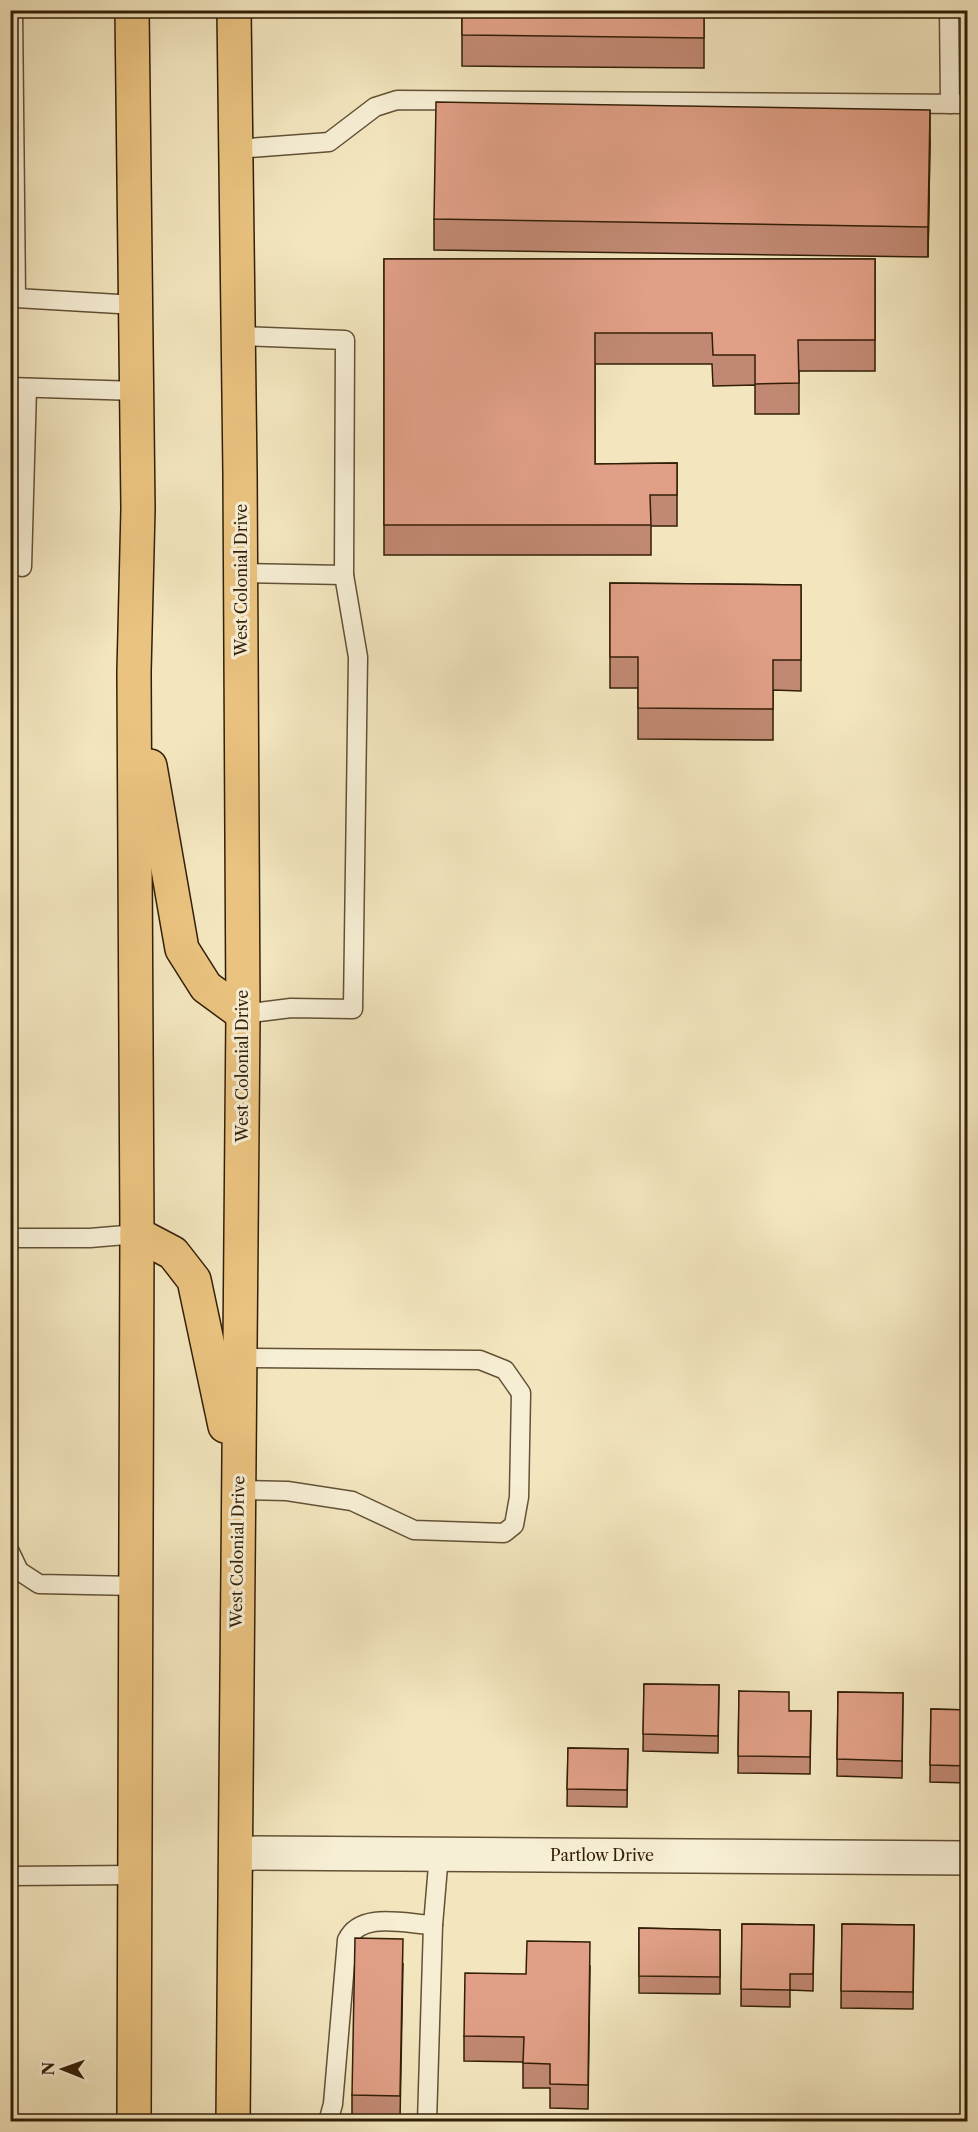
<svg xmlns="http://www.w3.org/2000/svg" width="978" height="2132" viewBox="0 0 978 2132" font-family="'Libre Caslon Text',serif">
<style>
.lines{fill:none;stroke-linecap:round;stroke-linejoin:round}
.service-casing{stroke:#635135;stroke-width:21}
.minor-casing{stroke:#635135;stroke-width:36}
.trunk-casing{stroke:#331f07;stroke-width:36}
.service{stroke:#f7efd5;stroke-width:18}
.minor{stroke:#f7efd5;stroke-width:33}
.trunk{stroke:#eac380;stroke-width:33}
.wall{fill:#c18973;stroke:#331f07;stroke-width:1.5}
.shaded-wall{fill:#9d6f5e;stroke:#331f07;stroke-width:1.5}
.building{fill:#e09f86;stroke:#331f07;stroke-width:1.5}
.labels{text-anchor:middle;stroke-width:6;stroke-linejoin:round;paint-order:stroke}
.street-label{font-size:16px;fill:#331f07;stroke:#f7efd5}
</style>
<rect width="100%" height="100%" fill="#f3e6bf"/>
<filter id="stains"><feTurbulence type="fractalNoise" baseFrequency=".00333" numOctaves="4"/><feColorMatrix values="0 0 0 0 .2 0 0 0 0 .09 0 0 0 0 .02 0 0 0 .5 -.17"/></filter>
<radialGradient id="worn" r=".72"><stop offset=".6" stop-color="#630" stop-opacity="0"/><stop offset="1" stop-color="#630" stop-opacity=".3"/></radialGradient>
<g class="lines">
<defs>
<g id="service">
<polyline points="13,10 16,298 136,305"/>
<polyline points="949,10 950,104"/>
<polyline points="236,149 329,142 375,107 397,100 968,104"/>
<polyline points="238,336 345,340 344,575 240,573"/>
<polyline points="10,387 137,391"/>
<polyline points="22,567 27,388"/>
<polyline points="243,1014 291,1008 353,1009 358,657 344,575"/>
<polyline points="10,1238 90,1238 137,1234"/>
<polyline points="238,1490 287,1491 352,1501 414,1530 504,1533 514,1525 519,1497 521,1393 505,1370 480,1360 239,1358"/>
<polyline points="10,1552 19,1571 39,1584 136,1586"/>
<polyline points="10,1876 135,1875"/>
<path d="M328,2122L333,2104L347,1940C361,1911 405,1924 433,1925"/>
<polyline points="427,2122 433,1925 439,1854"/>
</g>
<polyline id="minor" points="236,1853 968,1858"/>
<g id="trunk">
<polyline points="132,10 138,509 134,672 137,1234 134,2122"/>
<polyline points="150,766 182,949 206,987 243,1014"/>
<polyline points="137,1234 173,1253 194,1280 225,1426"/>
<polyline points="233,2122 243,1014 240,473 234,10"/>
</g>
</defs>
<use href="#service" class="service-casing"/>
<use href="#minor" class="minor-casing"/>
<use href="#trunk" class="trunk-casing"/>
<use href="#service" class="service"/>
<use href="#minor" class="minor"/>
<use href="#trunk" class="trunk"/>
</g>
<g class="wall">
<polygon points="462,10 704,10 704,68 462,66"/>
<rect x="966" y="10" width="2" height="49"/>
<polygon points="930,140 928,257 434,250 434,219"/>
<polygon points="384,259 875,259 875,371 799,371 799,414 755,414 755,385 713,386 712,364 595,364 595,464 677,463 677,526 651,526 651,555 384,555"/>
<polygon points="610,583 801,585 801,691 773,690 773,740 638,739 638,688 610,688"/>
<polygon points="644,1684 719,1685 718,1753 643,1751"/>
<polygon points="739,1691 789,1711 811,1711 810,1774 738,1773"/>
<polygon points="838,1692 903,1693 902,1778 837,1776"/>
<polygon points="931,1709 968,1710 968,1783 930,1782"/>
<polygon points="568,1748 628,1749 627,1807 567,1806"/>
<polygon points="742,1924 814,1925 813,1991 790,1990 790,2007 741,2006"/>
<polygon points="842,1924 914,1925 913,2009 841,2008"/>
<polygon points="639,1928 720,1930 720,1994 639,1993"/>
<polygon points="403,1963 400,2120 352,2120 352,2095"/>
<polygon points="590,1966 588,2109 550,2108 550,2088 523,2088 523,2062 464,2061 464,2036 526,1974"/>
</g>
<polygon class="shaded-wall" points="930,110 930,140 928,257 928,227"/>
<g class="building">
<polygon points="462,10 704,10 704,38 462,35"/>
<rect x="966" y="10" width="2" height="18"/>
<polygon points="436,102 930,110 928,227 434,219"/>
<polygon points="384,259 875,259 875,340 798,340 799,383 755,384 755,355 713,355 712,333 595,333 595,464 677,463 677,495 650,495 651,525 384,525"/>
<polygon points="610,583 801,585 801,660 773,660 773,709 638,708 638,657 610,657"/>
<polygon points="644,1684 719,1685 718,1736 643,1734"/>
<polygon points="739,1691 789,1692 789,1711 811,1711 810,1757 738,1756"/>
<polygon points="838,1692 903,1693 902,1761 837,1759"/>
<polygon points="931,1709 968,1710 968,1766 930,1765"/>
<polygon points="568,1748 628,1749 627,1790 567,1789"/>
<polygon points="742,1924 814,1925 813,1974 790,1974 790,1990 741,1989"/>
<polygon points="842,1924 914,1925 913,1992 841,1991"/>
<polygon points="639,1928 720,1930 720,1977 639,1976"/>
<polygon points="355,1938 403,1939 400,2096 352,2095"/>
<polygon points="527,1941 590,1942 588,2085 550,2084 550,2064 523,2063 524,2037 464,2036 465,1973 526,1974"/>
</g>
<g class="labels">
<g class="street-label">
<text transform="translate(241 580) rotate(-90)" y="6">West Colonial Drive</text>
<text transform="translate(242 1066) rotate(-90)" y="6">West Colonial Drive</text>
<text transform="translate(237 1552) rotate(-89)" y="6">West Colonial Drive</text>
<text x="602" y="1861">Partlow Drive</text>
</g>
</g>
<rect width="978" height="2132" fill="none" stroke="#f3e6bf" stroke-width="36"/>
<rect x="12" y="12" width="954" height="2108" fill="none" stroke="#331f07" stroke-width="3"/>
<rect x="18" y="18" width="942" height="2096" fill="none" stroke="#331f07" stroke-width="1.5"/>
<g transform="translate(63 2069) rotate(271)" stroke="#f7efd5" stroke-width="4.5" paint-order="stroke">
<path d="M0-4.5L10 22L0 15L-10 22Z" fill="#331f07"/>
<text y="-9" font-size="16" font-weight="bold" text-anchor="middle" fill="#331f07">N</text>
</g>
<rect width="100%" height="100%" filter="url(#stains)"/>
<rect width="100%" height="100%" fill="url(#worn)"/>
</svg>
